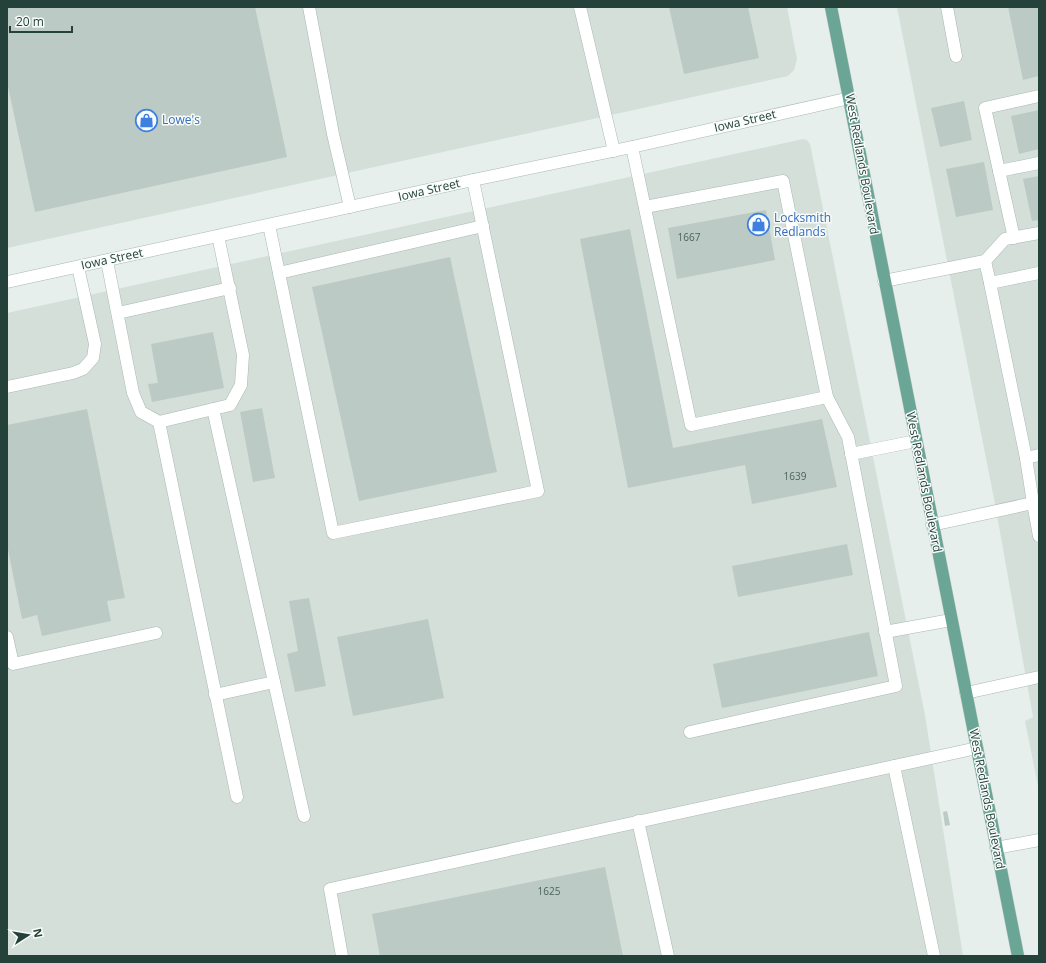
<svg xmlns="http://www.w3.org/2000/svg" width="1046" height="963" viewBox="0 0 1046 963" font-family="'Open Sans',sans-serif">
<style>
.built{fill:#d4dfda}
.building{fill:#bbcac4}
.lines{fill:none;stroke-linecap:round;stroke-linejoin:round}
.minor-casing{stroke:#a8b8b2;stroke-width:13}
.major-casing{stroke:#c2cac8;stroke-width:13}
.minor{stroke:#fff;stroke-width:12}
.major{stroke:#6aa596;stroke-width:12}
.labels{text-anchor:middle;stroke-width:3;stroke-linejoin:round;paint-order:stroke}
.number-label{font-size:10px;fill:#4a645c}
.shop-label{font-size:12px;fill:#366cbe;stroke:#f7fbf9;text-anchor:start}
.street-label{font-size:12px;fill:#24423a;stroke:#f7fbf9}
</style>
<rect width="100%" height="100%" fill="#e6efeb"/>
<g class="built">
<polygon points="7,7 787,7 797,59 794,70 788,76 7,248"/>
<polygon points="897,7 1039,7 1039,791 1025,721 1033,717 995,504"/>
<polygon points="803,139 807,140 810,144 925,715 963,956 7,956 7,313"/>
</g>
<g class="building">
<polygon points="7,7 255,7 287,157 35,212 7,82"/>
<polygon points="669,7 748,7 759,58 684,74"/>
<polygon points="1008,7 1039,7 1039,76 1023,80"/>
<polygon points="964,101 972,140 940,147 931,108"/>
<polygon points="1039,110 1039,149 1019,154 1011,116"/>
<polygon points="984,162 993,210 956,217 946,169"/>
<polygon points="1039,176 1039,220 1032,221 1023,179"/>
<polygon points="766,210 775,260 677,279 668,228"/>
<polygon points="630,229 673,448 822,419 837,487 752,504 745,465 628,488 580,239"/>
<polygon points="450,257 497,472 359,501 312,287"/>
<polygon points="213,332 224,388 152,402 148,384 158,383 151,344"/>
<polygon points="262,408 275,478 253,482 240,412"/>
<polygon points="87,409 125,598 107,601 111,621 42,636 37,615 22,619 7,545 7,425"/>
<polygon points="847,544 853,575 738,597 732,566"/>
<polygon points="309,598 326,686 295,692 287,654 298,651 289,601"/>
<polygon points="428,619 444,698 353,716 337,637"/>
<polygon points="869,632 878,676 722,708 713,664"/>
<polygon points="947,811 950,825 945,826 943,812"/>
<polygon points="605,867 623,956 380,956 372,914"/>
</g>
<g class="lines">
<defs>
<g id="minor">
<polyline points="309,7 333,134 350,207"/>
<polyline points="580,7 614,151"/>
<polyline points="947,7 956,56"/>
<polyline points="632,147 691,425 827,397 848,437 896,686 690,732"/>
<polyline points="999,171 1039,163"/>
<polyline points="645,207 783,181 827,397"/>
<polyline points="269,225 333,533 538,491 473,180"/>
<polyline points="1014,238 985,108 1039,96"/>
<polyline points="107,261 133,393 141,412 159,422 230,405 241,385 243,355 218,236"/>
<polyline points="985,261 1005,239 1039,233"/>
<polyline points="279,273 483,226"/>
<polyline points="884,281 985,261 990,283"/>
<polyline points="7,282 473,180 632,147 850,98"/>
<polyline points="118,313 230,288"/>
<polyline points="7,387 73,373 83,369 93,358 95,344 78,267"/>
<polyline points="213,409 304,816"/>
<polyline points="159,422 237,797"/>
<polyline points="851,454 916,441"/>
<polyline points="1026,458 1039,455"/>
<polyline points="1033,503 1039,536"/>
<polyline points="932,525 1033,503 1026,458 990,283 1039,273"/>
<polyline points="885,632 951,620"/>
<polyline points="7,637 13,664 156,633"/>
<polyline points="966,693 1039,677"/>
<polyline points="215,695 274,682"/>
<polyline points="894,766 934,956"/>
<polyline points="638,821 668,956"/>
<polyline points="996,848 1039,840"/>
<polyline points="342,956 330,889 977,748"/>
</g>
<polyline id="major" points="831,7 1018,956"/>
</defs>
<use href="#minor" class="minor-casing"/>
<use href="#major" class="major-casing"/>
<use href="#minor" class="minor"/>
<use href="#major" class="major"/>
</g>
<defs>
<symbol id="shop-ring" viewBox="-11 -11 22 22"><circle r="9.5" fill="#f7fbf9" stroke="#3f7fe0" stroke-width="1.5"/><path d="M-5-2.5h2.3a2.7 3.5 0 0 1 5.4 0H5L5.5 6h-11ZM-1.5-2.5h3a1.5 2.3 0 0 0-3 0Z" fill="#3f7fe0"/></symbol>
</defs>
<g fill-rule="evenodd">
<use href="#shop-ring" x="134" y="108" width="25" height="25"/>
<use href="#shop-ring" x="746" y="212" width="25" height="25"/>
</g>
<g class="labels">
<g class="number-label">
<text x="689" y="241">1667</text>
<text x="795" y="480">1639</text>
<text x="549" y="895">1625</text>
</g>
<g class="shop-label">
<text x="162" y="124">Lowe's</text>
<text x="774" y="222">Locksmith<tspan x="774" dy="14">Redlands</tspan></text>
</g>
<g class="street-label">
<text transform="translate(745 121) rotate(-13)" y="4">Iowa Street</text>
<text transform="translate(862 164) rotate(80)" y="4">West Redlands Boulevard</text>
<text transform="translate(429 190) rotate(-13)" y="4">Iowa Street</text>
<text transform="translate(112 259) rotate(-12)" y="4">Iowa Street</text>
<text transform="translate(924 482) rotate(79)" y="4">West Redlands Boulevard</text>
<text transform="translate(987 799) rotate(79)" y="4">West Redlands Boulevard</text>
</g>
</g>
<rect width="1046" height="963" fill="none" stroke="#24423a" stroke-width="16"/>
<g transform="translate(28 935) rotate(78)" stroke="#f7fbf9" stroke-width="3" paint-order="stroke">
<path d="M0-3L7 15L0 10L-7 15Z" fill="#24423a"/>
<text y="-6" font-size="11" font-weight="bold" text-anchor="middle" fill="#24423a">N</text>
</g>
<path d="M10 26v6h62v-6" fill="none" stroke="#24423a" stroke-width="2"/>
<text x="16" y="26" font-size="12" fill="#24423a" stroke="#f7fbf9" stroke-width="3" paint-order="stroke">20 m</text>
</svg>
